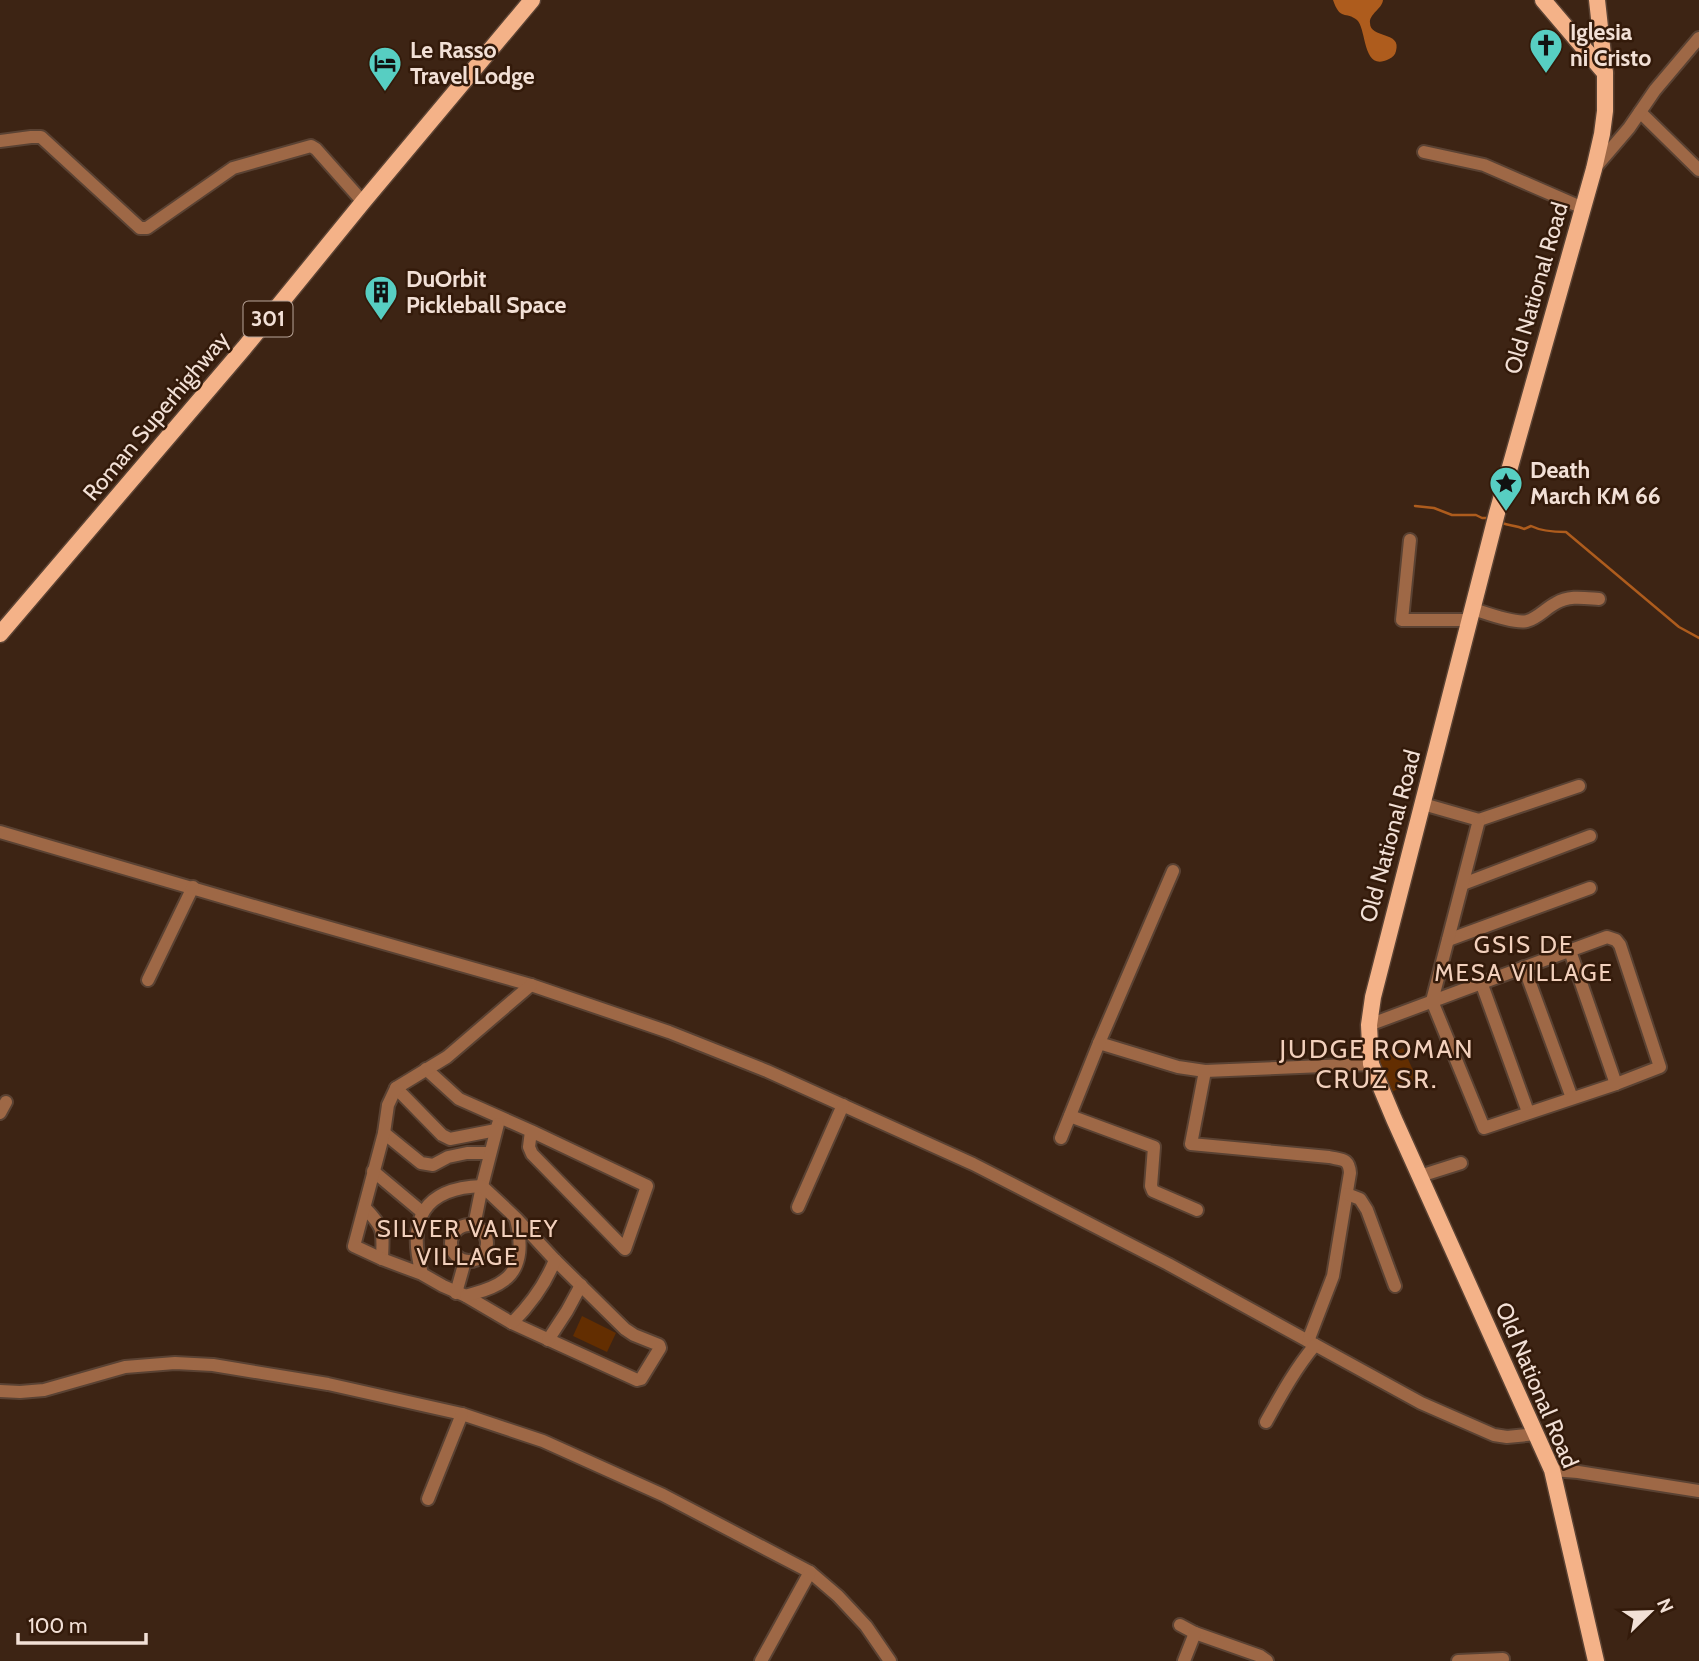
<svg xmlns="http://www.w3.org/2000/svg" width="1699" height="1661" viewBox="0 0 1699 1661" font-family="Cabin,sans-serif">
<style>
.green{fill:#632e01}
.water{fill:#ae5c1d}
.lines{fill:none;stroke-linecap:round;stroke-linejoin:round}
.stream{stroke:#ae5c1d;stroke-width:2.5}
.minor-casing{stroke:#5a4233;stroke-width:16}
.major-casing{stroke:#5a4233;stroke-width:19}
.minor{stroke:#9e6846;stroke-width:12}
.major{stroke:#f4b288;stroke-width:16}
.labels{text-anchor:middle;stroke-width:5;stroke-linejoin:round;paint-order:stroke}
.shield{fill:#331a0a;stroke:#b9a599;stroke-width:2}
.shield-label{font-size:21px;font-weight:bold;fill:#f2e0d6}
.poi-label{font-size:23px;font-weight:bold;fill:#f2e0d6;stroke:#331a0a;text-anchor:start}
.street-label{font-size:23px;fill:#f2e0d6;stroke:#331a0a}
.neighbourhood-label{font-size:24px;letter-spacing:2px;fill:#f2d0bc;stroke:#331a0a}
.quarter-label{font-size:26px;letter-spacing:2px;fill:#f2d0bc;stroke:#331a0a}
</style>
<rect width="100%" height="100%" fill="#3d2414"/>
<g class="green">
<polygon points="1403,1048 1417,1079 1392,1092 1379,1060"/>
<polygon points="582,1316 616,1333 607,1352 573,1336"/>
</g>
<path class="water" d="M1333,0H1383C1382,9 1369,14 1370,23C1370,39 1402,31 1396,51C1395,55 1393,57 1389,59C1362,73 1367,29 1357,20C1346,11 1340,21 1333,0Z"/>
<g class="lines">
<g class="stream">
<polyline points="1415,506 1434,508 1452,515 1476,515 1482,518 1489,518"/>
<path d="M1502,523C1510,526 1516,525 1524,529L1531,526C1541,531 1555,532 1566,532L1679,627L1699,638"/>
</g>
<defs>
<g id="minor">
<polyline points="1640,112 1699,170"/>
<polyline points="0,141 31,137 41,137 140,228 147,228 233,168 311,146 316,149 363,202"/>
<polyline points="1424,152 1484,165 1583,208"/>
<polyline points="1594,169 1629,128 1655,90 1699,38"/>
<polyline points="1410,540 1402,620 1470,620"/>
<path d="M1473,609C1486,613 1515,624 1527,621C1538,618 1546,608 1556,603C1569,595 1585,598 1599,599"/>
<polyline points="1479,820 1579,786"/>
<polyline points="0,832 295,918 531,985 669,1032 767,1071 973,1164 1168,1264 1421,1403 1494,1435 1507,1437 1537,1434"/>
<polyline points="1463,884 1590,836"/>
<polyline points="1448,940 1590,888"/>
<polyline points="1570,951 1616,1084"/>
<polyline points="1524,967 1572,1098"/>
<polyline points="148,980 193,887"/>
<polyline points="1481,982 1528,1112"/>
<path d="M1369,1025C1448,995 1528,966 1607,937L1616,940L1620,945L1660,1067L1616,1084L1484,1128L1432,1001L1479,820L1423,804"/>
<polyline points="1099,1043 1178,1067 1205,1071 1371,1064"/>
<polyline points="426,1069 459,1099 531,1131 647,1186 625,1249 532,1154 529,1147 531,1131"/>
<path d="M1205,1071L1191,1144L1329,1157C1342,1160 1349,1158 1350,1173L1333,1276L1308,1341"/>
<polyline points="396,1088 442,1135 450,1139 496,1130"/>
<polyline points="0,1113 6,1102"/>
<polyline points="1070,1116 1154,1147 1151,1186 1153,1191 1197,1210"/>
<polyline points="384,1133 421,1163 433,1165 448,1157 467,1153 490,1153"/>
<polyline points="1061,1138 1099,1043 1173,871"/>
<polyline points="373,1171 422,1212"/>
<polyline points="1420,1176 1461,1163"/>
<polyline points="1347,1194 1360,1199 1367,1210 1395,1286"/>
<polyline points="798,1207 843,1105"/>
<path d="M365,1208C385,1229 383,1231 382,1259"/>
<circle cx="469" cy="1243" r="18"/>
<polyline points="474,1226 482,1186 498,1124"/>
<path d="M422,1274C407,1220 423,1188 482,1186L516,1218L555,1260L625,1329L634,1335L659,1345L660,1348L641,1379L637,1380L512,1323L466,1296L443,1286L422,1274L382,1259L354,1246L384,1133L388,1105L396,1088L447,1057L531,985"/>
<polyline points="456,1293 465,1261"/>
<path d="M466,1296C478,1292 493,1289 503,1281C524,1267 521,1240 516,1219"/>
<path d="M512,1323C531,1304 545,1285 555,1260"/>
<polyline points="548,1340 567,1311 581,1285"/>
<polyline points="0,1391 20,1392 44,1390 125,1367 175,1363 213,1365 328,1384 462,1414 543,1441 663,1495 810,1572 838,1596 866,1626 890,1661"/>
<path d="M1266,1422C1281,1395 1295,1369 1315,1345"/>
<polyline points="1552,1470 1578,1472 1699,1491"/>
<polyline points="428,1499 462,1414"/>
<polyline points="1180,1625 1195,1633 1260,1656 1267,1661"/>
<polyline points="761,1661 810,1572"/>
<polyline points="1184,1661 1195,1633"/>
<polyline points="1458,1661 1503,1659"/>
</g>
<g id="major">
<polyline points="1543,0 1605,73"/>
<polyline points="0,634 244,348 363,202 532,0"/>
<polyline points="1596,1661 1552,1470 1394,1119 1371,1064 1369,1025 1373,997 1497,513 1594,169 1602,134 1605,111 1605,73 1597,0"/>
</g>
</defs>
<use href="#minor" class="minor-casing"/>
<use href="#major" class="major-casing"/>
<use href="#minor" class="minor"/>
<use href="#major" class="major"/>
</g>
<defs>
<symbol id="church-pin" viewBox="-11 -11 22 30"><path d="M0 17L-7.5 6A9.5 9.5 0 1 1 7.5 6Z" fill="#57cec2" stroke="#331a0a"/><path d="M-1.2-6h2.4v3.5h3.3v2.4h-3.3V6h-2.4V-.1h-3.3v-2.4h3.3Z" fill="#111"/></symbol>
<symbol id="hotel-pin" viewBox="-11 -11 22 30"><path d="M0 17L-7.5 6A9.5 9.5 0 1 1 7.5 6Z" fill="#57cec2" stroke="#331a0a"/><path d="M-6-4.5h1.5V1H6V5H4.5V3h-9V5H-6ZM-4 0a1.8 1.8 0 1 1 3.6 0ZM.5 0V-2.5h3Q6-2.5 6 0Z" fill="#111"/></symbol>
<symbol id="building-pin" viewBox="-11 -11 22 30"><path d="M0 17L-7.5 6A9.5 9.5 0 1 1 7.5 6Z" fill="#57cec2" stroke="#331a0a"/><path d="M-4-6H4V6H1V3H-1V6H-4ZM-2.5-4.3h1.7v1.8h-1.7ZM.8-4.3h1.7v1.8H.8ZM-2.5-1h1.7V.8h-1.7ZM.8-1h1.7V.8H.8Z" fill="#111"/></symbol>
<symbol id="sight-pin" viewBox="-11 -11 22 30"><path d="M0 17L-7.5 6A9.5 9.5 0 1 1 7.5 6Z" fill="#57cec2" stroke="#331a0a"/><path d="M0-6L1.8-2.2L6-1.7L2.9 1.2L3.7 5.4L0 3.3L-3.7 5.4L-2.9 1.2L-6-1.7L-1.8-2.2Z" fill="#111"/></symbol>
</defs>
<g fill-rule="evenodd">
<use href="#church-pin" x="1527" y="26" width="38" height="52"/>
<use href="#hotel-pin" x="366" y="44" width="38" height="52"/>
<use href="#building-pin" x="362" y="273" width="38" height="52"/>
<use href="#sight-pin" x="1487" y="464" width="38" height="52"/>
</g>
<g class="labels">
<rect class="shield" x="243.5" y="301.5" width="49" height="35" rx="5"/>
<g class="shield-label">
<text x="268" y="326">301</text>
</g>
<g class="poi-label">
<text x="1570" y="40">Iglesia<tspan x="1570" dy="26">ni Cristo</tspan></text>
<text x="410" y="58">Le Rasso<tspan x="410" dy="26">Travel Lodge</tspan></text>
<text x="406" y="287">DuOrbit<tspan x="406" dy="26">Pickleball Space</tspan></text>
<text x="1530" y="478">Death<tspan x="1530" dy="26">March KM 66</tspan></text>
</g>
<g class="street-label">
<text transform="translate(1536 288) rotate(-74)" y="8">Old National Road</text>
<text transform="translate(156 416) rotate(-50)" y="8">Roman Superhighway</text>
<text transform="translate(1390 836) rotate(-75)" y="8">Old National Road</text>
<text transform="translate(1537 1385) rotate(67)" y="8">Old National Road</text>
</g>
<g class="neighbourhood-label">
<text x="1524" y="953">GSIS DE<tspan x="1524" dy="28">MESA VILLAGE</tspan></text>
<text x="468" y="1237">SILVER VALLEY<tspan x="468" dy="28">VILLAGE</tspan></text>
</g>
<g class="quarter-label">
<text x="1377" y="1058">JUDGE ROMAN<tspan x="1377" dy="30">CRUZ SR.</tspan></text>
</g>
</g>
<g transform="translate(1650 1612) rotate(67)" stroke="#331a0a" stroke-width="5" paint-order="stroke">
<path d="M0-5L12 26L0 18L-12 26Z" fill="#f2e0d6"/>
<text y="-10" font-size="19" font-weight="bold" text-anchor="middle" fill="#f2e0d6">N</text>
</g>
<path d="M18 1633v10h128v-10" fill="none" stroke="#f2e0d6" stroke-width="3.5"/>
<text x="28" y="1633" font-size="21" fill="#f2e0d6" stroke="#331a0a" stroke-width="5" paint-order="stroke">100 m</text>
</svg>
